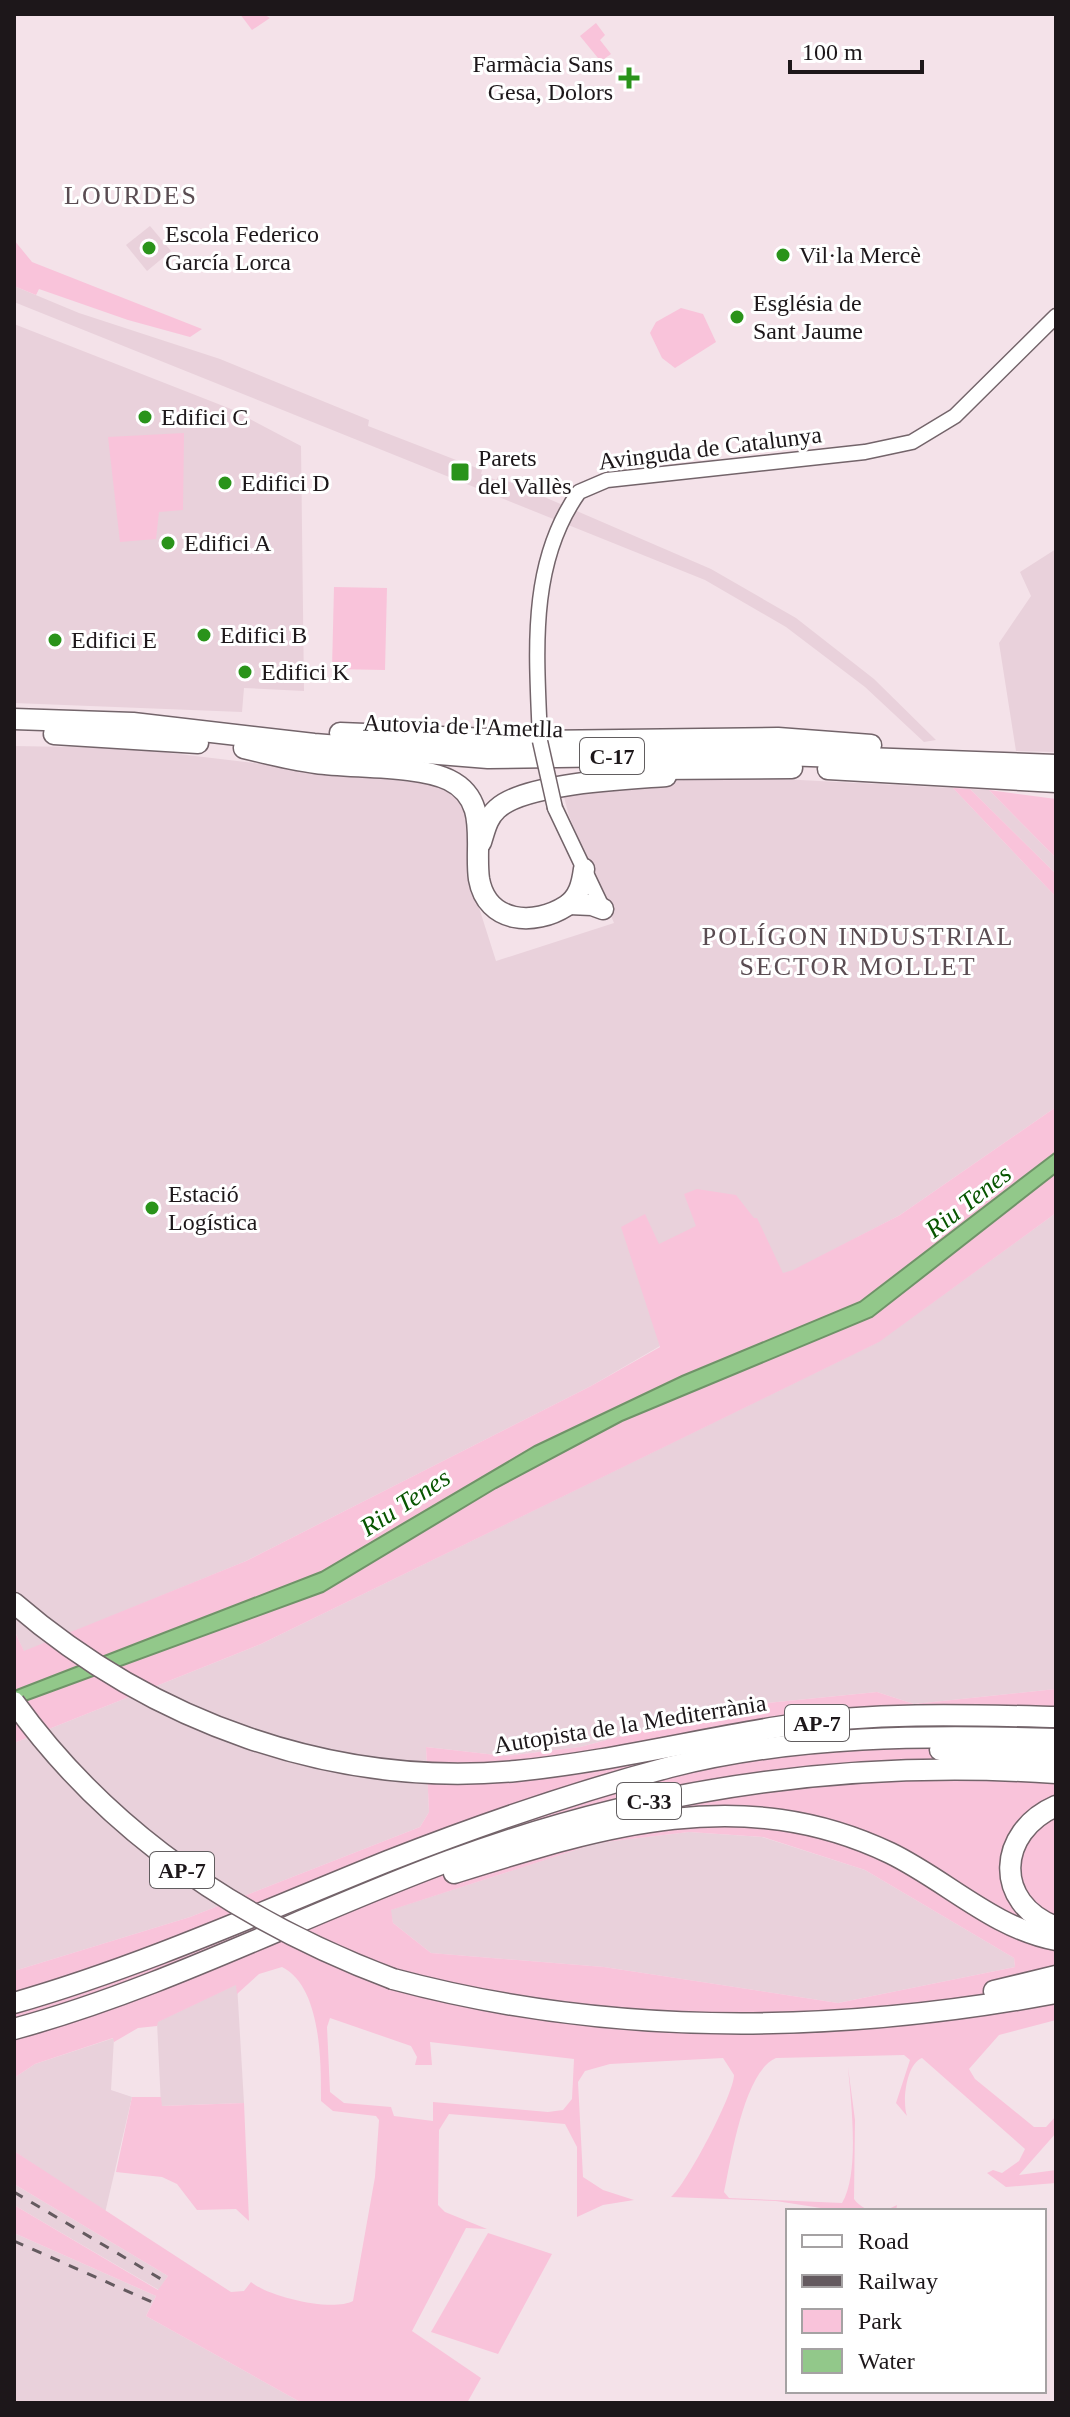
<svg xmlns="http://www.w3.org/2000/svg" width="1070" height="2417" viewBox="0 0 1070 2417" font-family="'Times New Roman',serif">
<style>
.built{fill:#e9d1db}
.green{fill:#f9c3da;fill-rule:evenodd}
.water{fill:#92c88a;stroke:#6f9368;stroke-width:2}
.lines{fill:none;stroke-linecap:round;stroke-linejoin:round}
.tertiary-casing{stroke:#73646a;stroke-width:17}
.motorway-casing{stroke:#73646a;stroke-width:23}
.tertiary{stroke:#fff;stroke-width:14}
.motorway{stroke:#fff;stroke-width:20}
.rail{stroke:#645a5f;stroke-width:3;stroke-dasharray:10 10;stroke-linecap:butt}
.tertiary-bridge-casing{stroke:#73646a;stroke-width:17;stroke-linecap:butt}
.motorway-bridge-casing{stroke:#73646a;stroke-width:23;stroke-linecap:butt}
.tertiary-bridge{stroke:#fff;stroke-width:14}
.motorway-bridge{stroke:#fff;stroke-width:20}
.poi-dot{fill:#2a931a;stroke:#fff;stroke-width:3}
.labels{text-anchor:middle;stroke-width:6;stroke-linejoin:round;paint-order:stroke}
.shield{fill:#fff;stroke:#615d5f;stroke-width:2}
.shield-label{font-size:22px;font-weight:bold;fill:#1d171a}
.poi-label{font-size:24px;fill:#1d171a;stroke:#fff;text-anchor:start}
.street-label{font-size:24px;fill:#1d171a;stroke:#fff}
.neighbourhood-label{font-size:26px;letter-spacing:2px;fill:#5a4c52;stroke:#fff}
.water-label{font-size:26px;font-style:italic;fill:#075500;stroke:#fff}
</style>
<rect width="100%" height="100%" fill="#f4e2e9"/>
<g class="built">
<polygon points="150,226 171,251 147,271 126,245"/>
<polygon points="14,286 79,313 220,359 369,420 368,426 482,470 481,474 496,480 498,477 711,569 796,618 874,679 936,740 924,742 865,687 786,627 705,580 14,302"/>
<polygon points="14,324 231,409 301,446 304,691 244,688 242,712 14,703"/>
<polygon points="1056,549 1056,752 1016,751 999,643 1031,596 1020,572"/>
<polygon points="14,746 128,748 445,786 461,797 469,814 475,895 496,961 614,923 569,816 563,793 721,776 953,788 1056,897 1056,1107 900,1215 793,1271 649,1308 660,1346 591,1386 246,1561 24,1652 14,1629"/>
<polygon points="970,789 989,790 1056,858 1056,874"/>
<polygon points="1056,1213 1056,1689 914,1704 877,1692 736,1706 580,1747 505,1756 426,1747 429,1812 420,1827 190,1917 14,1971 14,1743 261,1644 878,1342"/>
<polygon points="689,1832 762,1837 865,1870 1014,1958 1015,1967 838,2003 604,1967 431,1953 393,1923 390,1910 597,1843"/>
<polygon points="237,1984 244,2103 161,2106 157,2022"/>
<polygon points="114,2038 111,2090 132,2097 105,2213 14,2151 14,2078 35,2064"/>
<polygon points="14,2184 168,2276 159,2290 14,2205"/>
<polygon points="14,2233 156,2296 146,2316 302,2403 14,2403"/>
</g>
<g class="green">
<polygon points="240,14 263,14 270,18 252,30"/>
<polygon points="596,23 605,35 600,40 611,54 604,59 598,58 580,36"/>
<polygon points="14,240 32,262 202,329 190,337 128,320 39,289 36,295 14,286"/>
<polygon points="681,308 703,314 716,342 675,368 662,358 650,333 656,322"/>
<polygon points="184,433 183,510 159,512 156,539 120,542 108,437"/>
<polygon points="334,587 387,588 385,670 332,669"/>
<polygon points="953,788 970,789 1056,874 1056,897"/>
<polygon points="989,790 1056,799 1056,858"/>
<polygon points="1056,1107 1056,1152 860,1302 682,1376 535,1446 321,1572 14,1691 14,1630 24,1651 246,1561 591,1386 660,1347 621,1227 645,1214 659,1244 696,1226 684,1194 697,1189 736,1195 754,1218 757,1218 783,1273 793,1270 900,1215"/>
<polygon points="1056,1173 1056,1213 879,1342 261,1644 14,1743 14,1705 323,1592 496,1488 622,1421 872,1317"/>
<path d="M1056,1689V2020L999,2035L969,2069L975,2079L1034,2127H1046L1056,2116V2133L1019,2175L1056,2170V2183L1006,2187L987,2173L993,2170L1002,2173L1019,2161L1025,2149L922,2058C906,2064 902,2102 907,2116L896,2103L910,2060L904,2055L776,2058C744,2071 731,2160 724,2192L729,2198L842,2203C860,2173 851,2102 848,2067L855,2120L854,2199C865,2214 882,2213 897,2205L896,2211H840L776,2201L671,2197C686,2185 734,2094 734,2075L723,2058L610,2064L585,2071L578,2082L583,2177L603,2190L634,2200L603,2205L577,2217V2147L565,2124L449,2114L439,2130L438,2205L445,2212L487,2229L466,2228L412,2331L481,2378L467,2403H302L146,2316L156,2296L14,2233V2205L158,2290L168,2276L14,2184V2151L231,2292L244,2291L251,2282C269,2297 332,2312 353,2301L375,2177L379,2120L376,2116L333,2111L321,2101C321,2064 322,1987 282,1967L259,1974L237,1994L236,1985L158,2022L157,2026L138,2028L114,2042L113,2038L35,2064L14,2078V1971L190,1917L420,1827L429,1812L426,1747L505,1756L580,1747L736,1706L877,1692L914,1704ZM689,1832L763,1837L865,1870L1014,1958L1015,1967L838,2003L604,1967L431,1953L393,1923L391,1910L597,1843ZM330,2018L411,2046L417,2057L415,2065H432L430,2042L574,2059L572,2099L563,2110L548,2112L433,2102V2121L394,2116L391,2107L344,2103L330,2092L327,2027Z"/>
<polygon points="132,2097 161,2097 162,2106 244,2103 249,2221 236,2209 197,2210 177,2184 162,2177 116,2172"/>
<polygon points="488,2233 552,2254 498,2354 431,2332"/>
</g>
<polygon class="water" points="1056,1152 1056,1173 872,1317 622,1421 496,1488 323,1592 14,1705 14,1691 321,1572 535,1446 682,1376 860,1302"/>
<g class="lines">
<defs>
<g id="tertiary">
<path d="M540,741C537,656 527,565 579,492L607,480L865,452L912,442L955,416L1056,316"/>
<polyline points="555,808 603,909"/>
</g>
<g id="motorway">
<polyline points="14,719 133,723 314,744 488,758 755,754 1056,765"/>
<polyline points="340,733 540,741 778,738 871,745"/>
<polyline points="54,734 198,743"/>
<path d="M244,748C268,754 292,760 316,763C352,768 419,765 449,780C490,800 474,844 479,879C487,924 535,926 566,906C579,897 582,884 584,869"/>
<polyline points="652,769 792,768"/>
<polyline points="828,769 1056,782"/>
<path d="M481,842C485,830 487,818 497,809C524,783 628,779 666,776"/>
<polyline points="569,904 592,905 603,909"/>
<path d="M14,1603C152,1722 333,1788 516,1771C608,1762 699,1739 790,1725C877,1712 969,1715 1056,1717"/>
<polyline points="940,1750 1056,1754"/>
<path d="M1056,1806C997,1832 993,1903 1056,1927"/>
<path d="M454,1873C601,1827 741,1782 890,1853C946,1880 993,1928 1056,1940"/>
<path d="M393,1979C609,2037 836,2034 1056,1993"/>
<polyline points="994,1991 1056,1976"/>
<path d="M14,2003C143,1966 264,1911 388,1861C480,1825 575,1792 670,1767C795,1735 928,1735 1056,1739"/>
<path d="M14,2029C165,1988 303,1915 449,1861C645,1788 848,1759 1056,1773"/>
</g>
</defs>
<use href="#tertiary" class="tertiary-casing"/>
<use href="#motorway" class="motorway-casing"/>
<use href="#tertiary" class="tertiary"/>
<use href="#motorway" class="motorway"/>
<g class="rail">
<polyline points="14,2192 166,2282"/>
<polyline points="14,2241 154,2303"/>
</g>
<defs>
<polyline id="tertiary-bridge" points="540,741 555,808"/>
<path id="motorway-bridge" d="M14,1702C109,1834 242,1922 393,1979"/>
</defs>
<use href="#tertiary-bridge" class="tertiary-bridge-casing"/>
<use href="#motorway-bridge" class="motorway-bridge-casing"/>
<use href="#tertiary-bridge" class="tertiary-bridge"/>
<use href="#motorway-bridge" class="motorway-bridge"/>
</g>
<g class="poi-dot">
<path d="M625 66h8v8h8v8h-8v8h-8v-8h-8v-8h8z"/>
<circle cx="149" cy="248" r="8"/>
<circle cx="783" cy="255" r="8"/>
<circle cx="737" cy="317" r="8"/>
<circle cx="145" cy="417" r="8"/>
<rect x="450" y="462" width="20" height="20" rx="4"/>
<circle cx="225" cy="483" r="8"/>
<circle cx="168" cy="543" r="8"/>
<circle cx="204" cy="635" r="8"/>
<circle cx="55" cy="640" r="8"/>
<circle cx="245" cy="672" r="8"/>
<circle cx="152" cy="1208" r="8"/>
</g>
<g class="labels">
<g class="shield">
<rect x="580" y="738" width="64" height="36" rx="6"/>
<rect x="785" y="1705" width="64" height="36" rx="6"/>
<rect x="617" y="1783" width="64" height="36" rx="6"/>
<rect x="150" y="1852" width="64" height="36" rx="6"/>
</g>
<g class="shield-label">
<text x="612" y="764">C-17</text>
<text x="817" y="1731">AP-7</text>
<text x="649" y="1809">C-33</text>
<text x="182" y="1878">AP-7</text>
</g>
<g class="poi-label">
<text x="613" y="72" text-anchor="end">Farmàcia Sans<tspan x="613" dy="28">Gesa, Dolors</tspan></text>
<text x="165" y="242">Escola Federico<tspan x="165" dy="28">García Lorca</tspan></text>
<text x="799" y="263">Vil·la Mercè</text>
<text x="753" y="311">Església de<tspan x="753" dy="28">Sant Jaume</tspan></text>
<text x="161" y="425">Edifici C</text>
<text x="478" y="466">Parets<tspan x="478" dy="28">del Vallès</tspan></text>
<text x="241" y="491">Edifici D</text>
<text x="184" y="551">Edifici A</text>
<text x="220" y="643">Edifici B</text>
<text x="71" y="648">Edifici E</text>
<text x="261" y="680">Edifici K</text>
<text x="168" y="1202">Estació<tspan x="168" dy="28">Logística</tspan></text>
</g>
<g class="street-label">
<text transform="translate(710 448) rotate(-7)" y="8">Avinguda de Catalunya</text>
<text transform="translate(463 726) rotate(2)" y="8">Autovia de l'Ametlla</text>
<text transform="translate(630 1724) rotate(-9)" y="8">Autopista de la Mediterrània</text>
</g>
<g class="neighbourhood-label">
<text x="131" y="204">LOURDES</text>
<text x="858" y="945">POLÍGON INDUSTRIAL<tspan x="858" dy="30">SECTOR MOLLET</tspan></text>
</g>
<g class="water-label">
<text transform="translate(968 1201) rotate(-38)" y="9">Riu Tenes</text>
<text transform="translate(405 1502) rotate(-33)" y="9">Riu Tenes</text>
</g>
</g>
<rect width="1070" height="2417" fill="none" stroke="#1d171a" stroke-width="32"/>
<rect x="786" y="2209" width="260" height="184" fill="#ffffff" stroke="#a5a2a3" stroke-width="2"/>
<rect x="802" y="2235" width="40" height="12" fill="#ffffff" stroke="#a5a2a3" stroke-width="2"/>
<text x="858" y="2249" font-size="24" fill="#1d171a">Road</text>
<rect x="802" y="2275" width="40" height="12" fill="#645a5f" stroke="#a5a2a3" stroke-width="2"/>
<text x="858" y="2289" font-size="24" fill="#1d171a">Railway</text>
<rect x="802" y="2309" width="40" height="24" fill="#f9c3da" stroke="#a5a2a3" stroke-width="2"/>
<text x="858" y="2329" font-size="24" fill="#1d171a">Park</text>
<rect x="802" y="2349" width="40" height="24" fill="#92c88a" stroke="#a5a2a3" stroke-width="2"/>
<text x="858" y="2369" font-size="24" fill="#1d171a">Water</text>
<path d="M790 60v12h132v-12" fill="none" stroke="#1d171a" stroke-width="4"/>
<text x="802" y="60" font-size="24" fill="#1d171a" stroke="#ffffff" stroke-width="6" paint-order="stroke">100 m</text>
</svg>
